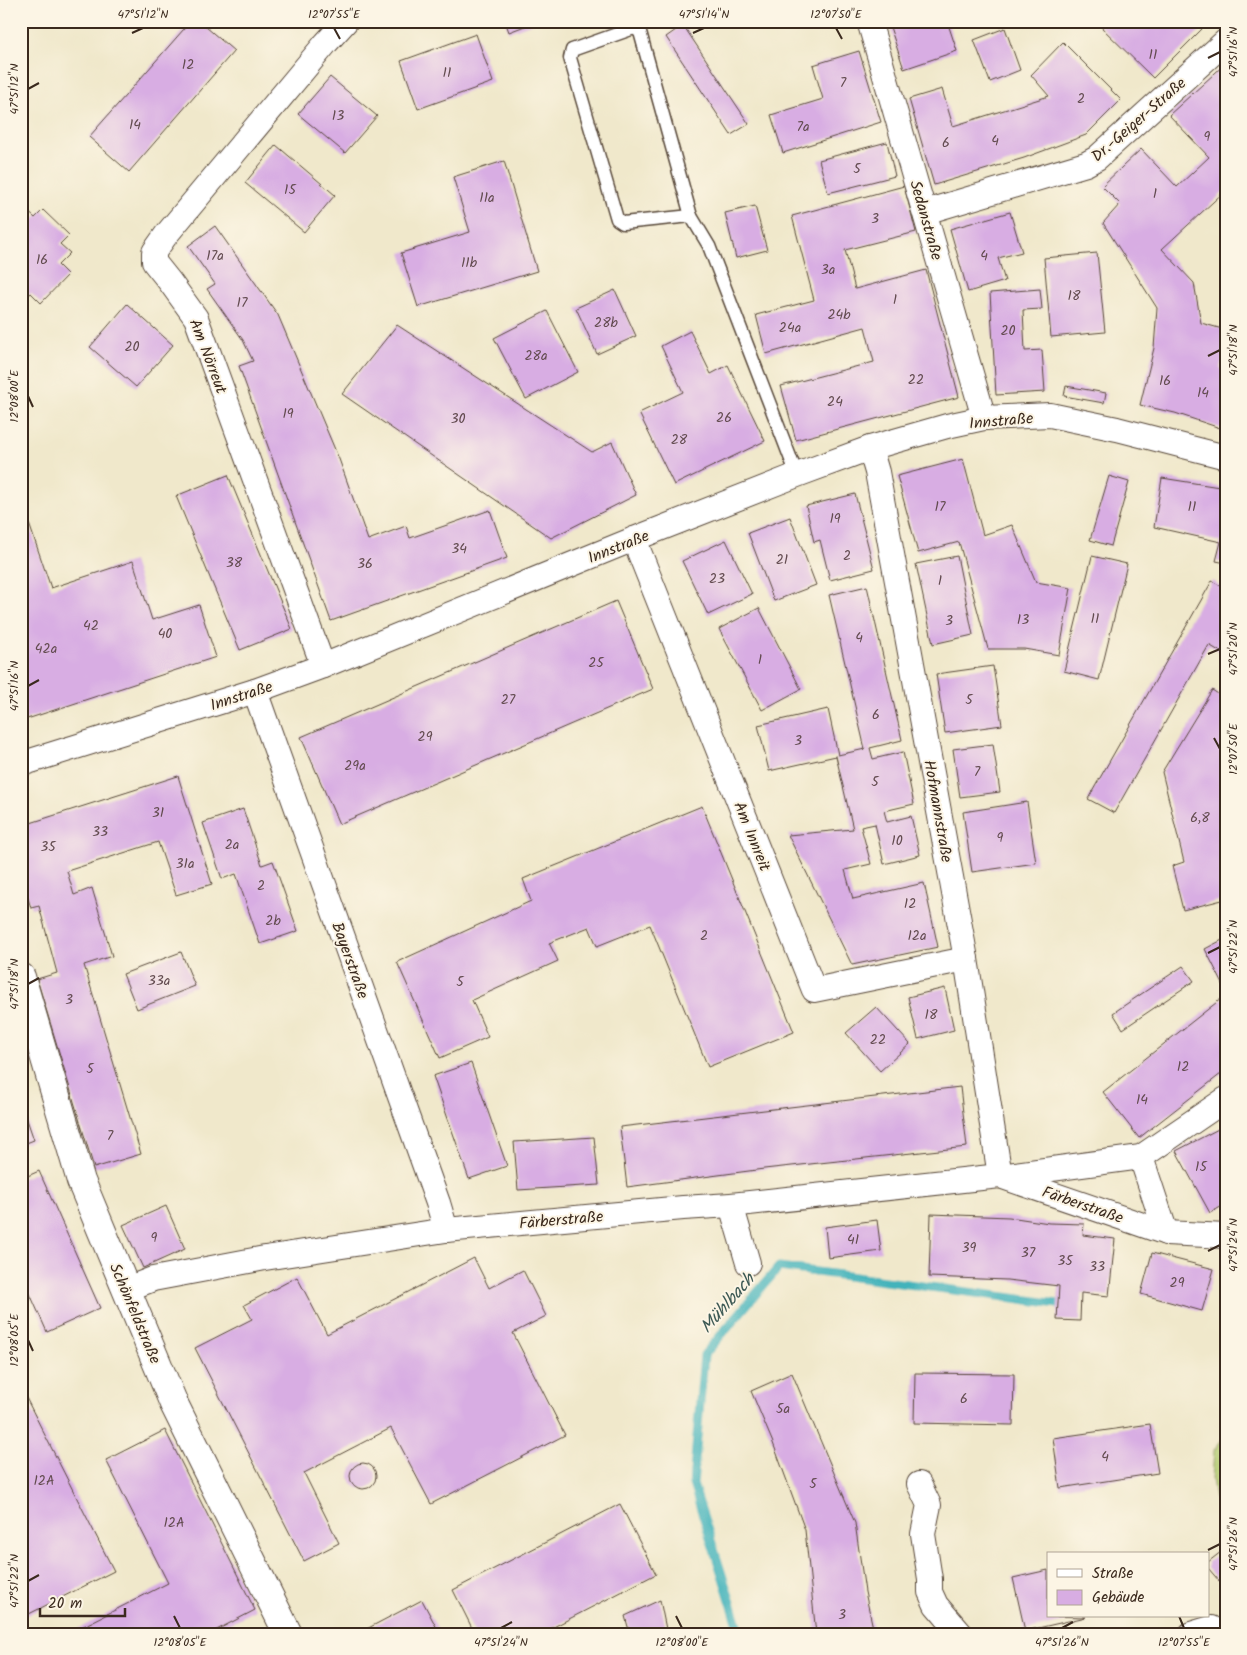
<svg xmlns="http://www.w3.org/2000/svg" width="1247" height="1655" viewBox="0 0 1247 1655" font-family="Kalam,sans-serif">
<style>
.green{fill:#b4cc72;stroke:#787b48}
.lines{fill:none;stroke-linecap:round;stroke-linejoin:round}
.stream{stroke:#43b3bb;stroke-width:9}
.building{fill:#d8ade3}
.service-casing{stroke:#564638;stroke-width:15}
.minor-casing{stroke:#564638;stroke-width:26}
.tertiary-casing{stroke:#564638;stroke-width:30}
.service{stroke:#fff;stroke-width:12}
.minor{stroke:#fff;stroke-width:24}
.tertiary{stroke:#fff;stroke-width:28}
.ticks{fill:none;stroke:#3b2a1e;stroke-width:2}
.labels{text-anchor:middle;stroke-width:4;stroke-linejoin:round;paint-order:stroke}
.number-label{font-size:14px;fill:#624b4f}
.street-label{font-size:16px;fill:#3b2a1e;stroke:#fcf5e5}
.water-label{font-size:18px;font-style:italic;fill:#3e5a55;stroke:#fcf5e5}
.neatline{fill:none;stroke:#3b2a1e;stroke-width:2}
.ticks-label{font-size:12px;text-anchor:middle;fill:#3b2a1e}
</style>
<rect width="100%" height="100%" fill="#fcf5e5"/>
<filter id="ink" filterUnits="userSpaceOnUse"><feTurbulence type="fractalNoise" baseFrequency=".02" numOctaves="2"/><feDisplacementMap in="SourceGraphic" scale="10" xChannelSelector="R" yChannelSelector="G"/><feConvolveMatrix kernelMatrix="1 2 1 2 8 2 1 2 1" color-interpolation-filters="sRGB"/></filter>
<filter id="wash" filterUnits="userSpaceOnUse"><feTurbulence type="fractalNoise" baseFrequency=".0096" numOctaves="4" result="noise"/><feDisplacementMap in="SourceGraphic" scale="20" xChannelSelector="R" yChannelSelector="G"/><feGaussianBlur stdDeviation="1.12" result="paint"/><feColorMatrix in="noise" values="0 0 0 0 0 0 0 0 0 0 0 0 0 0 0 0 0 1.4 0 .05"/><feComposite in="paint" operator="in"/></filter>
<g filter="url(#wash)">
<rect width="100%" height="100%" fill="#f0e8cb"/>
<polygon class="green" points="1226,1434 1226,1504 1216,1503 1212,1479 1214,1450"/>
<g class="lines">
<polyline class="stream" points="741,1634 693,1484 704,1355 779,1267 1058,1304"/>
</g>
<g id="blocks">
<g class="building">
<polygon points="191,21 199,21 234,51 129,172 89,137"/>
<polygon points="505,21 538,21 509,32"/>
<polygon points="888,21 947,21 957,51 904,69"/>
<polygon points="1095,21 1194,21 1202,29 1153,78"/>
<polygon points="683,25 749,124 731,135 666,37"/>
<polygon points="1005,28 1020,70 990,82 974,40"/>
<polygon points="476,34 493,82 418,109 401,61"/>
<polygon points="1063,42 1121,100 1086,135 1024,158 934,185 909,99 942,89 953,126 1049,96 1031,75"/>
<polygon points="859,51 881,122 783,153 771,115 823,99 813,65"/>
<polygon points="1226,63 1226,190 1162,249 1194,283 1201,323 1226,330 1226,349 1220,368 1226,371 1226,430 1175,413 1140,405 1154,348 1157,308 1103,223 1120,204 1102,186 1141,149 1177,187 1209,157 1169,115"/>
<polygon points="330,77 377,116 345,153 298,114"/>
<polygon points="887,142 895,176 828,193 819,160"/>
<polygon points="276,145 335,195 304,232 245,183"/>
<polygon points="504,161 537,271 418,307 401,253 470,232 453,177"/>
<polygon points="904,186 916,232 845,250 855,289 926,270 959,397 796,440 781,386 874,362 865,327 766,354 756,315 814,300 792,216"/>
<polygon points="755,206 767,250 736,258 725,213"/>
<polygon points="24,208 35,218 43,210 69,235 60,244 70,253 58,265 68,275 41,303 31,293 21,302 21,212"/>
<polygon points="1010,212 1022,252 998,258 1005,281 968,292 950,229"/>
<polygon points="215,226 278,315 339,459 368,540 406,526 410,538 490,510 507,558 331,621 239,366 253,361 243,340 207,289 215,284 188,246"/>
<polygon points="1097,253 1105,332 1051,337 1044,258"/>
<polygon points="1040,289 1042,309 1023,310 1025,351 1042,350 1045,392 996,395 990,293"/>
<polygon points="615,290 636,336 597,354 576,308"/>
<polygon points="127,304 173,345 136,387 90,347"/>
<polygon points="547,311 578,372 526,399 494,338"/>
<polygon points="397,325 592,452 612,442 636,495 551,538 342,394"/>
<polygon points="690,331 711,374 728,365 765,441 674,485 639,413 683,392 661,346"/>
<polygon points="1066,386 1106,393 1104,403 1064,396"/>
<polygon points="963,459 983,535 1012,525 1036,582 1071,588 1059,655 1024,649 988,649 959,542 918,553 897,476"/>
<polygon points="228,475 292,629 240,650 176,496"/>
<polygon points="1109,476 1129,482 1111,546 1090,540"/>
<polygon points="1162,478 1226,488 1226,563 1216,561 1221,542 1154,527"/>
<polygon points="855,494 874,569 830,580 820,540 814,542 806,506"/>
<polygon points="21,500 51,588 133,561 152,620 199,605 216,657 21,721"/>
<polygon points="790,517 816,585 774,601 748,533"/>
<polygon points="726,540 752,594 708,615 682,561"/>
<polygon points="957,556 973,635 933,644 916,564"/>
<polygon points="1092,556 1127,564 1099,680 1064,671"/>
<polygon points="1212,581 1226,589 1226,655 1209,645 1114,813 1088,799"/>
<polygon points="867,586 902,740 870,748 873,759 903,752 914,804 884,811 887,822 911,816 920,855 884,864 875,824 861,827 871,864 845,870 853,899 924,883 938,947 852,965 788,835 853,829 836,756 769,771 758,725 828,709 838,755 865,749 829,595"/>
<polygon points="616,601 653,689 339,824 301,737"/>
<polygon points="759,608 801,689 762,710 719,629"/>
<polygon points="993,666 1002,725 945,733 936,674"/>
<polygon points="1212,690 1226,699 1226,899 1183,910 1172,866 1184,862 1162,772"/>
<polygon points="993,744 1000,792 960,797 953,749"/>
<polygon points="178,776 212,884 176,895 158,842 67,871 74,895 92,888 112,956 84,965 141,1154 94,1168 37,979 57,973 39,906 31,908 21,876 21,826"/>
<polygon points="1027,802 1036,863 972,872 963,812"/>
<polygon points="702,806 794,1032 708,1067 650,925 597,946 589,927 549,943 558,961 472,1000 488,1037 440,1058 397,962 531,901 523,879"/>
<polygon points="243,809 262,865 273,861 298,931 260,944 236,874 222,879 203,823"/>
<polygon points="1226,938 1226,990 1205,949"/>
<polygon points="181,952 195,986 137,1009 123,974"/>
<polygon points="1183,966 1194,981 1123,1029 1113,1013"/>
<polygon points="945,988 954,1030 918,1039 908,997"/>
<polygon points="1226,995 1226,1070 1139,1138 1103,1092"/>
<polygon points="876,1007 910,1044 880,1071 846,1033"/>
<polygon points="471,1063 507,1166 469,1179 433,1076"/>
<polygon points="960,1087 967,1147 764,1169 627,1187 620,1127"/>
<polygon points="21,1102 34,1140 21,1145"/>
<polygon points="1226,1125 1226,1204 1210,1213 1176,1151"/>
<polygon points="594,1137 599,1185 518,1190 514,1142"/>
<polygon points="39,1171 100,1308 47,1332 26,1285 21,1287 21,1179"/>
<polygon points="166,1206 185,1249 143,1268 123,1225"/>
<polygon points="931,1214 1009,1217 1049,1223 1084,1224 1083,1235 1115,1239 1109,1296 1081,1293 1080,1321 1057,1320 1059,1286 1007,1280 929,1277"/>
<polygon points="877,1220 881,1251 828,1258 825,1227"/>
<polygon points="1152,1253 1214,1269 1202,1311 1141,1294"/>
<polygon points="474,1258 489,1288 523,1270 546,1316 513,1333 565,1435 431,1504 391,1428 304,1473 339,1543 304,1561 195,1348 252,1319 244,1305 297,1277 327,1334"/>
<polygon points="792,1373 855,1523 865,1592 873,1628 879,1634 816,1634 805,1530 773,1443 751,1391"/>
<polygon points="915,1373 1014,1374 1013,1425 914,1423"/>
<polygon points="21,1388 114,1571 21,1618"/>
<polygon points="1150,1424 1158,1473 1060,1488 1053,1438"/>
<polygon points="165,1430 255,1610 209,1634 68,1634 168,1583 106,1460"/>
<circle cx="363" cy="1476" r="13"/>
<polygon points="620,1504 656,1574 540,1634 475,1634 453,1590"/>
<polygon points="1226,1548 1226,1589 1208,1568 1208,1562"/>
<polygon points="1048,1570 1048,1616 1086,1617 1025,1631 1013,1578"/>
<polygon points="422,1600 440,1634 357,1634"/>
<polygon points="660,1600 667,1634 630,1634 625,1616"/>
</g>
</g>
</g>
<g filter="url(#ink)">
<use href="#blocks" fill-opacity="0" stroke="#564638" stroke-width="1"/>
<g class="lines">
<defs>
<g id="service">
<polygon points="634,28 640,32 691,216 623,223 617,219 570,58 572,50"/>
<polyline points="691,216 709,246 797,475"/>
</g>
<g id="minor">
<polyline points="869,21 984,418"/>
<polyline points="925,212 1086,164 1097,158 1226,41"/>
<polyline points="870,448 877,472 966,959 1000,1176 1166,1233 1226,1236"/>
<polyline points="634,539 814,990 966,959"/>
<polyline points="323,666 196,318 170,282 154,262 154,252 166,235 326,43 346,21"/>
<polyline points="255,691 438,1203 446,1230"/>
<polyline points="21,764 255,691 323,666 634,539 797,475 870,448 947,426 984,418 1050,415 1117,429 1226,457"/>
<polyline points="1141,1157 1166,1233"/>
<polyline points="731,1205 748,1263"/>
<polyline points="127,1289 153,1279 265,1258 446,1230 683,1208 731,1205 1000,1176 1141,1157 1226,1099"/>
<polyline points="919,1484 929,1505 923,1534 930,1579 930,1592 936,1605 961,1634"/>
<polyline points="1191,1634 1211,1628 1217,1634"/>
</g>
<polyline id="tertiary" points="21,977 81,1181 174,1404 288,1634"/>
</defs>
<use href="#service" class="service-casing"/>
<use href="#minor" class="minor-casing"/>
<use href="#tertiary" class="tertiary-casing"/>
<use href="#service" class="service"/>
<use href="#minor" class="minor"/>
<use href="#tertiary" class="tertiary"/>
</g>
</g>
<path class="ticks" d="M334,28L340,39M836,28L842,39M132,33L143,28M693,33L704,28M1208,58L1220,52M28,89L39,83M1208,356L1220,350M28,396L33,407M1208,654L1220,649M28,686L39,680M1214,738L1220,749M1208,953L1220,947M28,984L39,978M1208,1251L1220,1245M28,1340L33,1351M1208,1550L1220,1544M28,1581L39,1575M174,1616L180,1628M676,1616L682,1628M1179,1616L1184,1628M501,1628L512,1622M1062,1628L1073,1622"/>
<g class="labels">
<g class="number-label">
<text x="1153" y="59">11</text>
<text x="188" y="69">12</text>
<text x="447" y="77">11</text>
<text x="843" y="87">7</text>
<text x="1081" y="103">2</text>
<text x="338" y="120">13</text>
<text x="135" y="129">14</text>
<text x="803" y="131">7a</text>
<text x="1207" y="141">9</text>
<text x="995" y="145">4</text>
<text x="946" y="147">6</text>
<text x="857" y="173">5</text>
<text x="290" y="194">15</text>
<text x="1155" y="198">1</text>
<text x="487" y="202">11a</text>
<text x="875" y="223">3</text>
<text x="215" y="260">17a</text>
<text x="984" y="260">4</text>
<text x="42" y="264">16</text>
<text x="469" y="267">11b</text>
<text x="828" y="274">3a</text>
<text x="1074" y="300">18</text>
<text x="895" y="304">1</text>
<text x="242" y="307">17</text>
<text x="839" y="319">24b</text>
<text x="606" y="327">28b</text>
<text x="790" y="332">24a</text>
<text x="1008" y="335">20</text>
<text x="132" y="351">20</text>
<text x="536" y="360">28a</text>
<text x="916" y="384">22</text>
<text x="1165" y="385">16</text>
<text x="1203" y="397">14</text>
<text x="835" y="406">24</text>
<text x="288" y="418">19</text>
<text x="724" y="422">26</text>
<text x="458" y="423">30</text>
<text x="679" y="444">28</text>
<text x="940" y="511">17</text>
<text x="1192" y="511">11</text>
<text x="835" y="523">19</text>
<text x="459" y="553">34</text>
<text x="847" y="560">2</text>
<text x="782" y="564">21</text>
<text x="234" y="567">38</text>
<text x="365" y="568">36</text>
<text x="717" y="583">23</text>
<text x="940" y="585">1</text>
<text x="1095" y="623">11</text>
<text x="1023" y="624">13</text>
<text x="949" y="625">3</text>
<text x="91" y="630">42</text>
<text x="165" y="638">40</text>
<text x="859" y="642">4</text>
<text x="46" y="653">42a</text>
<text x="760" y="664">1</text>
<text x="596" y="667">25</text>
<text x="508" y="704">27</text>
<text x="969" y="704">5</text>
<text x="876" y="719">6</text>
<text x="425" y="741">29</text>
<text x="798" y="745">3</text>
<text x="355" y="770">29a</text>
<text x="977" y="776">7</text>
<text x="875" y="786">5</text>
<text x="158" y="817">31</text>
<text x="1200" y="822">6,8</text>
<text x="100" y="836">33</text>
<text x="1000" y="842">9</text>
<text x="897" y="845">10</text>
<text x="232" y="849">2a</text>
<text x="48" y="851">35</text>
<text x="185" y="868">31a</text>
<text x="261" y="890">2</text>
<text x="910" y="908">12</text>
<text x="273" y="925">2b</text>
<text x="704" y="940">2</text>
<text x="917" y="940">12a</text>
<text x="159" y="985">33a</text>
<text x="460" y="986">5</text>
<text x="69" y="1004">3</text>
<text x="931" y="1019">18</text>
<text x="878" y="1044">22</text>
<text x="1183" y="1071">12</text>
<text x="90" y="1073">5</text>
<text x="1142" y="1104">14</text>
<text x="110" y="1140">7</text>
<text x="1201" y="1171">15</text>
<text x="154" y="1242">9</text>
<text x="853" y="1244">41</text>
<text x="969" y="1252">39</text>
<text x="1028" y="1257">37</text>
<text x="1065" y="1265">35</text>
<text x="1097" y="1271">33</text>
<text x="1177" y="1287">29</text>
<text x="964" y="1403">6</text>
<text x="783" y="1413">5a</text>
<text x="1105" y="1461">4</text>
<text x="44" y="1485">12A</text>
<text x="813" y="1488">5</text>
<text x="174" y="1527">12A</text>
<text x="842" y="1619">3</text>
</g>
<g class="street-label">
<text transform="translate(1138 119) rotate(-41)" y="6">Dr.-Geiger-Straße</text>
<text transform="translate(927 220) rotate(74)" y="6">Sedanstraße</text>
<text transform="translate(209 356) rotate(69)" y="6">Am Nörreut</text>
<text transform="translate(1001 420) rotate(-5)" y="6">Innstraße</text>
<text transform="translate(618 546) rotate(-22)" y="6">Innstraße</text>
<text transform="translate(241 695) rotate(-18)" y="6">Innstraße</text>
<text transform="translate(939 811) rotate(80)" y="6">Hofmannstraße</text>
<text transform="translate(753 836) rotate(68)" y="6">Am Innreit</text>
<text transform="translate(351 960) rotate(70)" y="6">Bayerstraße</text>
<text transform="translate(1083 1204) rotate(19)" y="6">Färberstraße</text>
<text transform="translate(561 1219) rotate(-5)" y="6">Färberstraße</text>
<text transform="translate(136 1313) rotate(67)" y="6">Schönfeldstraße</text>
</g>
<g class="water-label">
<text transform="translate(727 1303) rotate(-49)" y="6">Mühlbach</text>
</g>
</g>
<rect width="1247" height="1655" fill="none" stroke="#fcf5e5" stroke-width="55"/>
<rect x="1047" y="1552" width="162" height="65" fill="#fcf5e5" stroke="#afa495"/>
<rect x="1057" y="1569" width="25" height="8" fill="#ffffff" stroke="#afa495"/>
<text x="1092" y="1578" font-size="15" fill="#3b2a1e">Straße</text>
<rect x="1057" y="1590" width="25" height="15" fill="#d8ade3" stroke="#afa495"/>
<text x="1092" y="1602" font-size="15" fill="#3b2a1e">Gebäude</text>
<path d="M40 1608v8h85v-8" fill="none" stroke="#3b2a1e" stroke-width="2.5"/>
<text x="48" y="1608" font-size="15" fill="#3b2a1e" stroke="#fcf5e5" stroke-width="4" paint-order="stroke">20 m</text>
<rect x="28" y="28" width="1192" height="1600" class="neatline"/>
<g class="ticks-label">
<text x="143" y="18">47°51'12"N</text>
<text x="334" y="18">12°07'55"E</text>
<text x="704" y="18">47°51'14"N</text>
<text x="836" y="18">12°07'50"E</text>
<text transform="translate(1233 52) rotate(-90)" y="4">47°51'16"N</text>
<text transform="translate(14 89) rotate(-90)" y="4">47°51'12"N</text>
<text transform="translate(1233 350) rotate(-90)" y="4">47°51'18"N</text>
<text transform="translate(14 396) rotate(-90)" y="4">12°08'00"E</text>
<text transform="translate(1233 649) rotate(-90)" y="4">47°51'20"N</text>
<text transform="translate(14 686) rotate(-90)" y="4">47°51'16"N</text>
<text transform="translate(1233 749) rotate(-90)" y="4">12°07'50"E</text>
<text transform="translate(1233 947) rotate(-90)" y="4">47°51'22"N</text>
<text transform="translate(14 984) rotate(-90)" y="4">47°51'18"N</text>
<text transform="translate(1233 1245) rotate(-90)" y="4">47°51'24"N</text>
<text transform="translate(14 1340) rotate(-90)" y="4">12°08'05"E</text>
<text transform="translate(1233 1544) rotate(-90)" y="4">47°51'26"N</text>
<text transform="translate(14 1581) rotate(-90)" y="4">47°51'22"N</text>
<text x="180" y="1646">12°08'05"E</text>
<text x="501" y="1646">47°51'24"N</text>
<text x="682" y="1646">12°08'00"E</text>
<text x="1062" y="1646">47°51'26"N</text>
<text x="1184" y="1646">12°07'55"E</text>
</g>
</svg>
